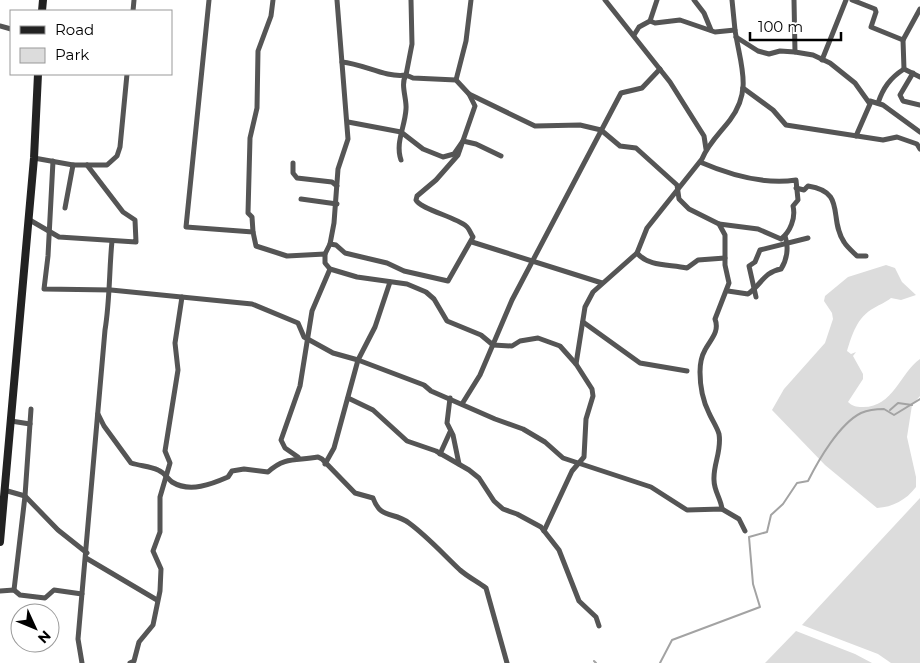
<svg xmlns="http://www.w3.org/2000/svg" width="920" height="663" viewBox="0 0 920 663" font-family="Montserrat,sans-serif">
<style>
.green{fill:#dcdcdc}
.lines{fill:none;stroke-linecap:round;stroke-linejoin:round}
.stream{stroke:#a3a3a3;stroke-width:2}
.street{stroke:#555;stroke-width:5}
.secondary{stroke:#222;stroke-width:8}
</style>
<rect width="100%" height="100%" fill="#fff"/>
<g class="green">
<path d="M886,265L895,268L902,282L916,295L901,300L891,298C885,303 880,304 874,308C857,317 852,335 847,351L851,354L856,352L853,356L863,374V379L848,402C852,406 856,407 862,407C893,408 900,373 920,359V396L912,405L907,437L916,477V487C906,500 893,507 877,508L825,465L772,410L784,389L825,343L833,319L832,313L824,301L825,296L848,277Z"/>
<polygon points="920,498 920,663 891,663 878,654 802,625"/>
<polygon points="796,631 855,654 872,663 765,663"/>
</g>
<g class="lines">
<g class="stream">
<polyline points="890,410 898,403 912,405"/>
<polyline points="594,661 596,663"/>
<path d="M660,663L672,640L760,607L753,584L749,537L767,532L771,515L783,504L797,483L808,481C818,461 839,424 861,413C868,410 876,409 884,409L894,415L920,399"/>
</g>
<g class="street">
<polyline points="209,0 186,227 253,232 256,246 287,256 325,254 325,263 330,269 357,277 407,284 426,292 434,299 447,321 481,335 493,345 512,346 520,341 538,338 560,346 576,364 592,389 593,396 586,419 584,457 572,471 544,531"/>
<path d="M411,0L412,44L406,75L413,78L456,80L469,94L535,126L580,125L601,130L620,146L636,148L677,185L679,199L689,209L719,224L725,235V265L729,283L715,319C720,332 710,340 705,350C701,357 700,364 700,372C700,386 703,401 709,413C712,420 717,427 719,434C722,451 713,464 714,480C714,491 721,499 722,509"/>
<polyline points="605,0 670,82 704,136 706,149"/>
<polyline points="694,0 704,13 711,30"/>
<polyline points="794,0 795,52"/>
<polyline points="852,0 875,9 876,12 871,27 903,40 904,69 920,77"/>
<polyline points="133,11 134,0"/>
<polyline points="650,21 655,23 680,20 715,32 735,30 732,0"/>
<polyline points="0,26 11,29"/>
<polyline points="634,35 639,27 650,21 657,0"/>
<polyline points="736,37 758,51 769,54 780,51 795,52 813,55 830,63 855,83 870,104 856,136"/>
<polyline points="903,40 920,9"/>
<polyline points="822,60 846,0"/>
<path d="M342,62C364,64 385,78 406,75"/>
<polyline points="913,73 900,95 903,101 920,105"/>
<polyline points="456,80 466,41 471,0"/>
<polyline points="743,88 773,110 786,125 883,140 897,137 917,144 920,149"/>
<polyline points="870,101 883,105 920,132"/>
<path d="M878,103C883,88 890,78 904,69"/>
<polyline points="348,122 401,132 423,149 443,157 454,154 463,141 476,144 501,156"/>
<polyline points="34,158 73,165 107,165 117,156 120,147 127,74"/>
<path d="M401,160C395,143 405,127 406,109C407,99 400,84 406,75"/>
<polyline points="53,161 48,256 44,289 111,290 252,304 298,323 304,337 333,353 358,360 424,385 431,391 495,419 523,429 545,442 563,458 651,487 687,510 722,509 739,519 745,531"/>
<path d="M700,162C730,175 763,185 796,180L798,200L793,206C796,218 790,232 781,239L758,229L719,224"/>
<polyline points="293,163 293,173 297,178 332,182 337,186"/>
<path d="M796,188L804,190L808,186C847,192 828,218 844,242C847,247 853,252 857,256H866"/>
<polyline points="301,199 337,204"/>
<polyline points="65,208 73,165"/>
<polyline points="28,219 59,237 136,242 135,220 123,212 87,165"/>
<polyline points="253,232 252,217 248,213 250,138 257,108 258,51 271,16 273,0"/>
<polyline points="472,242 602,283"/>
<path d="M330,244L336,245L345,253L387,263L404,271L448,281L473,237C471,234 469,228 466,226C456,217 420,209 416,200L417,196L436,180L458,155L475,106L469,94"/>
<path d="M637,253C649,267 670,264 687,268L698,260L725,258"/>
<polyline points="325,254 330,244 334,223 338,169 348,139 337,0"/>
<path d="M728,291L748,294C761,285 764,272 781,269C787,260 789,247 785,236"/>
<polyline points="756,297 749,266 755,262 760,250 808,238"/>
<polyline points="583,322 640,363 687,371"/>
<path d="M576,364L585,307L593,292L637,253L647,228L702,159C708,144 720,133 730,120C753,90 740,64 735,30"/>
<polyline points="348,398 373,410 407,441 436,451 469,470 479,478 494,501 503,509 517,514 541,527 559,550 579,601 596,617 599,626"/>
<polyline points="450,398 447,423 453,435 459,464"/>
<polyline points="462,404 480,375 512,300 621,93 642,88 660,69"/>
<path d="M98,414L104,426L131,463C140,466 150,466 158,470C165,473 167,478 172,482C190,493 212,484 228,477L232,471L244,469L268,472C285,456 297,461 318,457L322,459L355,493L373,498C381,520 393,511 409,523C428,537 443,554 460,570C468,577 478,582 486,588L507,663"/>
<polyline points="11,421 30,424"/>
<polyline points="440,454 450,432"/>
<polyline points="298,457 285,448 281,440 300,386 312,311 330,269"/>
<polyline points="325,464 334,448 358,360 375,327 390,282"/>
<polyline points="4,490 25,496 58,530 87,553"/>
<polyline points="86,558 157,600"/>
<polyline points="14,590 25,496 31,409"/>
<polyline points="0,591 14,590 20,595 45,598 54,590 82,594"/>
<path d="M82,663L78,639L105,330C110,300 109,271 112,241"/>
<polyline points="130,663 134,661 139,642 153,625 160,591 161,569 153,551 160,532 160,497 170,463 165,451 178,370 175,343 182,297"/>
</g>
<g class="secondary">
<polyline points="42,11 43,0"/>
<polyline points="0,542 34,158 38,74"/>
</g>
</g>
<rect x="10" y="10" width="162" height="65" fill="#ffffff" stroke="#999999"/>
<rect x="20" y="26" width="25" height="8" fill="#222222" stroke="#999999"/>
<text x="55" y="35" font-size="15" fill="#000000">Road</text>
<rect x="20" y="48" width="25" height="15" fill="#dcdcdc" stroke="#999999"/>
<text x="55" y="60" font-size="15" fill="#000000">Park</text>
<g transform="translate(35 628) rotate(134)"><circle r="24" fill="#ffffff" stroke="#999999"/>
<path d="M0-4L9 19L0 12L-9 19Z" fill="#000000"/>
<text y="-8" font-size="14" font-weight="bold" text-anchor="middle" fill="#000000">N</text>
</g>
<path d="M750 32v8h91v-8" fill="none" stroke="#000000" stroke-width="2.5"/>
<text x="758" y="32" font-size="15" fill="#000000" stroke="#ffffff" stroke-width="4" paint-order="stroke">100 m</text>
</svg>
